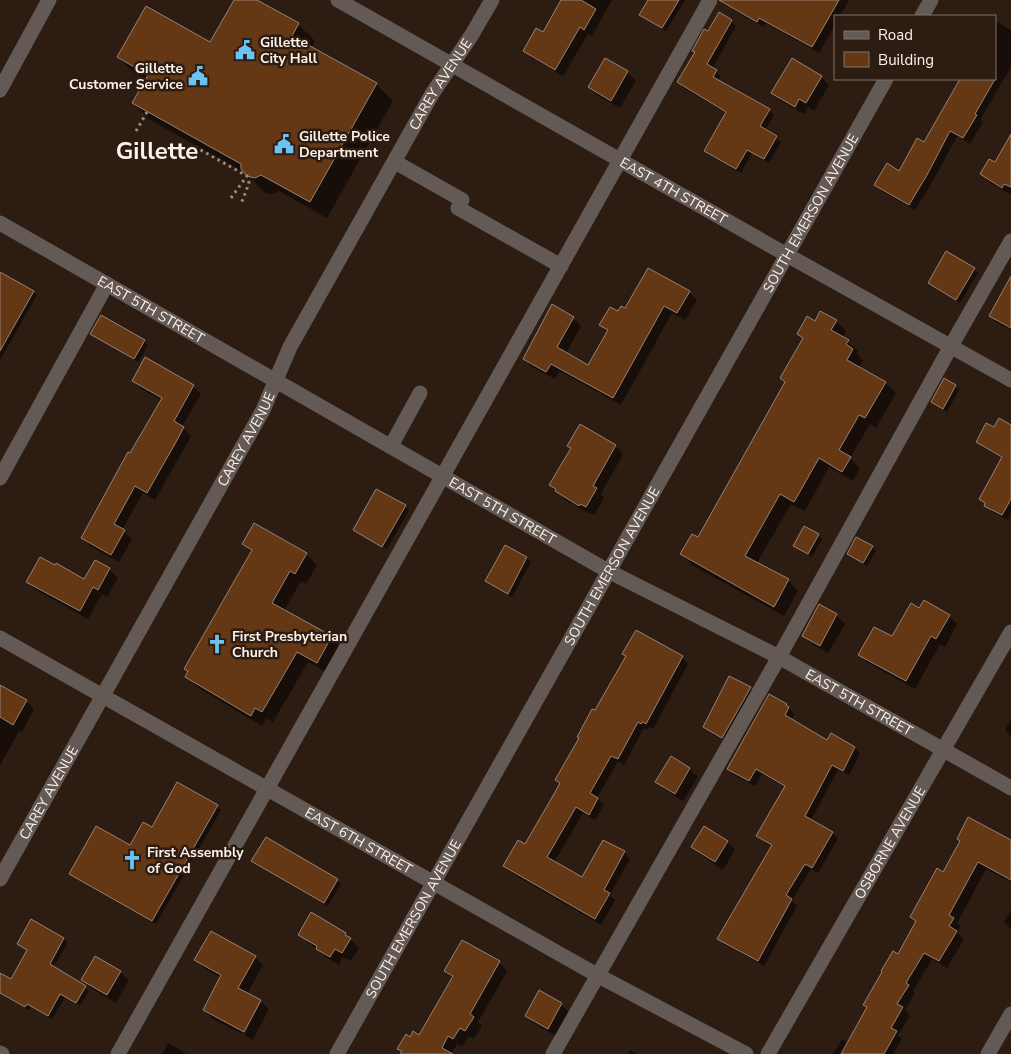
<svg xmlns="http://www.w3.org/2000/svg" width="1011" height="1054" viewBox="0 0 1011 1054" font-family="'Nunito Sans',sans-serif">
<style>
.shadow{fill:#0007}
.building{fill:#653815;stroke:#978275}
.lines{fill:none;stroke-linecap:round;stroke-linejoin:round}
.path{stroke:#998c83;stroke-width:3;stroke-dasharray:2.5 4;stroke-linecap:butt}
.minor{stroke:#635a55;stroke-width:15}
.labels{text-anchor:middle;stroke-width:5;stroke-linejoin:round;paint-order:stroke}
.poi-label{font-size:14px;font-weight:bold;fill:#fdf2ea;stroke:#2c1c11;text-anchor:start}
.street-label{font-size:14px;fill:#fdf2ea;stroke:#2c1c11}
.town-label{font-size:24px;font-weight:bold;fill:#fdf2ea;stroke:#2c1c11}
</style>
<rect width="100%" height="100%" fill="#2c1c11"/>
<g class="shadow">
<polygon points="235,0 255,0 298,24 315,41 311,48 376,84 393,101 327,218 279,191 272,194 265,193 247,174 150,120 133,103 146,80 135,74 118,57 211,43"/>
<polygon points="562,0 612,0 592,36 588,34 563,76 532,58 524,51 544,34"/>
<polygon points="655,0 685,0 666,31 645,17"/>
<polygon points="733,0 849,0 840,16 835,16 835,25 819,53 766,23 763,27 737,12 730,6"/>
<polygon points="731,21 736,26 712,69 721,76 718,81 769,110 774,115 765,131 781,142 769,163 752,153 741,173 711,156 706,151 727,114 683,87 678,82 708,33"/>
<polygon points="995,21 1011,30 1011,67 980,120 983,122 970,144 957,136 933,181 915,210 882,191 875,185 900,172 924,143 962,79 995,79"/>
<polygon points="605,60 627,72 636,81 620,108 598,96 590,87"/>
<polygon points="821,77 829,85 814,111 808,107 804,114 781,101 772,92"/>
<polygon points="1011,156 1011,195 990,183 981,174 996,163"/>
<polygon points="974,269 978,273 960,303 929,283"/>
<polygon points="0,273 33,292 37,295 0,360"/>
<polygon points="1011,279 1011,330 996,322 991,316"/>
<polygon points="689,292 697,300 685,320 672,313 621,405 560,371 555,379 532,367 524,359 552,306 573,318 581,326 566,354 589,367 608,332 601,325 625,310"/>
<polygon points="836,321 846,331 843,338 858,351 857,354 863,360 859,368 885,383 896,393 876,428 870,424 850,458 860,468 853,481 829,467 805,511 791,504 757,563 788,580 798,591 784,616 692,565 682,554 698,539 786,383 781,378 803,339 798,334 815,322"/>
<polygon points="92,334 144,341 148,345 138,362 96,337"/>
<polygon points="133,381 193,386 201,394 182,427 191,436 155,500 143,493 122,530 132,539 119,562 90,546 83,538 162,400 141,389"/>
<polygon points="955,386 959,390 947,412 932,402"/>
<polygon points="1011,426 1011,514 1008,520 991,511 980,499 1003,458 983,447 978,442 994,429"/>
<polygon points="569,446 615,446 623,454 601,494 604,498 594,515 589,512 588,513 565,500 551,485 572,449"/>
<polygon points="405,506 409,510 387,549 357,531"/>
<polygon points="805,528 822,539 812,557 795,546"/>
<polygon points="244,544 306,554 317,565 306,584 301,581 284,611 331,637 342,648 328,673 308,662 273,722 266,718 262,726 197,687 187,677 252,552"/>
<polygon points="506,547 527,558 531,562 512,597 487,581"/>
<polygon points="872,547 876,551 867,566 848,553"/>
<polygon points="95,561 109,569 118,578 107,597 102,594 88,619 36,590 27,581 84,581"/>
<polygon points="819,606 836,615 845,624 828,653 812,644 803,635"/>
<polygon points="920,610 949,616 957,624 945,647 940,644 915,689 868,663 860,655 892,638"/>
<polygon points="682,657 688,664 653,729 649,727 648,730 644,728 624,765 618,761 597,798 604,805 595,820 583,813 554,862 583,879 624,852 630,859 610,895 615,900 601,925 510,872 504,866 526,846 561,784 556,780 595,712"/>
<polygon points="0,687 26,701 34,709 22,732 19,731 0,766"/>
<polygon points="750,688 754,692 727,740 709,730"/>
<polygon points="769,695 786,705 792,711 794,714 791,720 828,742 831,735 855,748 860,754 849,775 838,770 811,820 832,833 838,838 818,873 811,869 792,900 797,906 764,966 724,944 719,938 772,847 757,836 785,787 762,774 755,786 734,775 729,769"/>
<polygon points="1011,719 1011,737 1005,730"/>
<polygon points="689,769 698,777 683,801 665,790 657,782"/>
<polygon points="217,806 221,810 156,924 75,878 71,874 130,847 152,829"/>
<polygon points="727,842 735,850 723,870 701,855 692,847"/>
<polygon points="1011,842 1011,882 986,869 957,923 961,926 957,933 964,939 947,968 932,959 913,991 915,993 905,1010 910,1016 898,1035 902,1039 893,1054 833,1054 842,1039 849,1043 868,1008 864,1005 898,956 917,923 911,917 944,874"/>
<polygon points="253,861 337,880 341,884 328,906 257,865"/>
<polygon points="1011,910 1011,929 1004,922"/>
<polygon points="31,921 64,939 68,943 53,967 89,991 80,1006 65,997 52,1019 31,1007 29,1010 5,997 1,993 12,981 28,951 18,944"/>
<polygon points="345,934 359,948 351,961 343,957 339,965 326,957 300,935"/>
<polygon points="255,957 263,965 247,994 260,1001 269,1009 253,1040 244,1035 261,1002 259,1002 242,1034 213,1019 204,1010 221,978 204,968 196,960"/>
<polygon points="499,962 507,971 478,1022 482,1026 474,1039 469,1036 462,1047 457,1044 451,1054 405,1054 399,1048 411,1038 420,1036 453,978 446,971"/>
<polygon points="120,972 129,980 116,1003 91,988 83,980"/>
<polygon points="561,1004 569,1013 556,1036 535,1024 526,1016"/>
<polygon points="168,1043 187,1054 162,1054"/>
<polygon points="630,1050 637,1054 628,1054"/>
</g>
<g class="building">
<polygon points="234,0 257,0 299,23 292,36 377,83 310,202 261,175 255,178 247,176 241,169 241,164 132,103 148,75 117,57 146,6 210,42"/>
<polygon points="561,0 581,0 596,9 584,30 580,27 555,70 523,51 536,28 543,32"/>
<polygon points="648,0 679,0 662,28 639,15"/>
<polygon points="719,0 839,0 812,47 759,18 757,22"/>
<polygon points="719,12 732,20 707,64 717,70 713,77 770,109 760,126 777,136 764,159 747,150 736,169 704,151 726,112 677,82 695,52 692,51 704,29 708,31"/>
<polygon points="605,58 628,71 611,101 588,87"/>
<polygon points="792,58 822,76 806,103 799,99 795,107 771,93"/>
<polygon points="960,79 995,79 975,114 977,115 963,138 950,131 927,175 909,205 874,185 887,163 899,171 917,138 924,142"/>
<polygon points="1011,134 1011,187 1004,184 1002,188 980,174 989,159 995,162"/>
<polygon points="946,251 975,268 956,300 928,283"/>
<polygon points="648,268 690,291 677,313 664,306 613,398 551,364 546,372 523,359 552,304 574,317 557,347 588,365 608,330 599,325 610,307 618,311 621,306 625,308"/>
<polygon points="0,272 34,291 0,351"/>
<polygon points="1011,276 1011,328 989,316"/>
<polygon points="820,311 837,320 831,330 849,340 846,344 853,349 847,360 886,382 865,418 859,415 839,450 851,457 842,472 819,458 794,502 780,494 745,556 789,579 774,607 680,554 692,534 698,537 785,382 780,378 803,338 797,334 807,316 815,321"/>
<polygon points="101,315 145,340 134,359 90,334"/>
<polygon points="145,357 194,385 174,421 184,427 176,442 147,493 135,486 114,524 125,530 111,555 81,538 128,452 130,453 162,398 132,381"/>
<polygon points="944,378 956,385 943,409 931,402"/>
<polygon points="999,418 1011,425 1011,499 1002,515 984,506 985,503 979,499 1002,457 976,442 986,423 994,427"/>
<polygon points="580,424 616,445 593,486 597,488 586,507 580,504 579,506 555,491 556,489 549,485 571,448 567,446"/>
<polygon points="376,489 406,505 382,547 353,530"/>
<polygon points="254,523 307,553 295,574 290,571 272,603 332,636 317,663 297,652 262,712 255,708 251,716 185,677 188,671 184,669 252,550 242,544"/>
<polygon points="804,526 819,534 808,554 793,546"/>
<polygon points="856,537 873,546 863,563 847,554"/>
<polygon points="505,545 527,557 508,594 485,581"/>
<polygon points="40,557 55,565 56,563 84,579 95,560 110,568 98,590 93,587 80,611 26,582"/>
<polygon points="924,600 950,615 936,639 931,636 906,681 858,655 874,627 892,636 911,603 919,608"/>
<polygon points="819,604 837,614 820,646 802,636"/>
<polygon points="636,630 683,656 646,724 643,722 641,724 638,722 618,759 611,756 590,793 598,798 589,815 576,807 547,857 582,877 603,840 625,851 604,890 610,893 595,919 503,866 518,840 525,844 554,794 560,783 555,780 579,738 577,737 592,709 595,710 626,656 622,654"/>
<polygon points="729,676 751,687 722,738 703,727"/>
<polygon points="0,685 27,700 13,725 0,717"/>
<polygon points="769,694 787,704 786,705 789,707 785,715 827,740 831,733 855,747 843,771 832,765 805,816 833,832 812,868 805,864 786,895 792,899 758,961 717,939 772,845 756,836 785,786 756,769 749,781 727,769"/>
<polygon points="671,756 690,768 675,794 655,782"/>
<polygon points="177,782 218,805 152,921 69,874 96,826 130,845 143,822 152,827"/>
<polygon points="968,817 1011,840 1011,880 978,862 949,915 954,918 949,926 957,931 939,961 924,953 906,983 909,985 897,1004 903,1007 891,1028 897,1031 884,1054 841,1054 867,1007 863,1005 882,972 881,971 893,951 898,954 916,921 910,917 937,868 943,872 960,841 957,839"/>
<polygon points="704,826 728,841 715,862 691,847"/>
<polygon points="266,837 338,879 324,903 251,861"/>
<polygon points="311,912 346,933 345,935 351,938 342,953 335,949 330,957 316,949 317,946 298,935"/>
<polygon points="31,919 64,938 50,964 86,986 76,1003 60,994 48,1016 27,1004 25,1007 0,993 0,973 11,979 27,950 17,944"/>
<polygon points="211,931 256,956 238,988 261,1000 244,1032 203,1010 221,975 194,960"/>
<polygon points="462,940 500,961 470,1014 474,1017 465,1031 460,1028 453,1039 448,1036 442,1048 453,1054 400,1054 402,1051 397,1049 406,1034 410,1037 413,1031 419,1035 453,976 444,971"/>
<polygon points="95,956 121,971 107,995 81,980"/>
<polygon points="539,990 562,1003 548,1029 525,1016"/>
</g>
<g class="lines">
<g class="path">
<polyline points="136,131 147,112"/>
<polyline points="184,159 192,145 247,176 249,183 241,204"/>
<polyline points="231,198 247,176"/>
</g>
<g class="minor">
<path id="s1" d="M338,0L787,255L1011,380"/>
<polyline points="922,16 931,0"/>
<polyline points="0,90 49,0"/>
<polyline points="395,162 462,200 458,208 561,266"/>
<path id="s2" d="M0,223L608,571L779,657L1011,788"/>
<polyline points="391,446 420,393"/>
<polyline points="0,478 107,284"/>
<path id="s3" d="M0,638L597,975L746,1054"/>
<path id="s4" d="M0,879L263,410L290,347L432,94L471,36L492,0"/>
<polyline points="0,1053 2,1054"/>
<polyline points="118,1054 710,0"/>
<path id="s5" d="M337,1054L886,79"/>
<polyline points="553,1054 779,657 951,346 1011,241"/>
<path id="s6" d="M768,1054L1011,632"/>
<polyline points="988,1054 1011,1014"/>
</g>
</g>
<defs>
<symbol id="civic-bare" viewBox="-9 -9 18 18"><path d="M-.6-6.5H3V-4.5H.6V-3L4-1V1h2V6H-6V1h2V-1L-.6-3ZM-1.2 2.5V6h2.4V2.5Z" fill="#6cc3f2" stroke="#2c1c11" stroke-width="2.5" paint-order="stroke"/></symbol>
<symbol id="church-bare" viewBox="-9 -9 18 18"><path d="M-1.2-6h2.4v3.5h3.3v2.4h-3.3V6h-2.4V-.1h-3.3v-2.4h3.3Z" fill="#6cc3f2" stroke="#2c1c11" stroke-width="2.5" paint-order="stroke"/></symbol>
</defs>
<g fill-rule="evenodd">
<use href="#civic-bare" x="231" y="36" width="28" height="28"/>
<use href="#civic-bare" x="184" y="62" width="28" height="28"/>
<use href="#civic-bare" x="270" y="130" width="28" height="28"/>
<use href="#church-bare" x="203" y="630" width="28" height="28"/>
<use href="#church-bare" x="118" y="846" width="28" height="28"/>
</g>
<g class="labels">
<g class="poi-label">
<text x="260" y="47">Gillette<tspan x="260" dy="16">City Hall</tspan></text>
<text x="183" y="73" text-anchor="end">Gillette<tspan x="183" dy="16">Customer Service</tspan></text>
<text x="299" y="141">Gillette Police<tspan x="299" dy="16">Department</tspan></text>
<text x="232" y="641">First Presbyterian<tspan x="232" dy="16">Church</tspan></text>
<text x="147" y="857">First Assembly<tspan x="147" dy="16">of God</tspan></text>
</g>
<g class="street-label">
<text dy="5" stroke="none"><textPath href="#s4" startOffset="909">CAREY AVENUE</textPath></text>
<text dy="5" stroke="none"><textPath href="#s1" startOffset="386">EAST 4TH STREET</textPath></text>
<text dy="5" stroke="none"><textPath href="#s5" startOffset="965">SOUTH EMERSON AVENUE</textPath></text>
<text dy="5" stroke="none"><textPath href="#s2" startOffset="174">EAST 5TH STREET</textPath></text>
<text dy="5" stroke="none"><textPath href="#s4" startOffset="504">CAREY AVENUE</textPath></text>
<text dy="5" stroke="none"><textPath href="#s2" startOffset="579">EAST 5TH STREET</textPath></text>
<text dy="5" stroke="none"><textPath href="#s5" startOffset="560">SOUTH EMERSON AVENUE</textPath></text>
<text dy="5" stroke="none"><textPath href="#s2" startOffset="984">EAST 5TH STREET</textPath></text>
<text dy="5" stroke="none"><textPath href="#s4" startOffset="99">CAREY AVENUE</textPath></text>
<text dy="5" stroke="none"><textPath href="#s3" startOffset="412">EAST 6TH STREET</textPath></text>
<text dy="5" stroke="none"><textPath href="#s6" startOffset="244">OSBORNE AVENUE</textPath></text>
<text dy="5" stroke="none"><textPath href="#s5" startOffset="155">SOUTH EMERSON AVENUE</textPath></text>
</g>
<g class="town-label">
<text x="157" y="159">Gillette</text>
</g>
</g>
<rect x="834" y="15" width="162" height="65" fill="#2c1c11" stroke="#807268"/>
<rect x="844" y="31" width="25" height="8" fill="#635a55" stroke="#807268"/>
<text x="878" y="40" font-size="15" fill="#fdf2ea">Road</text>
<rect x="844" y="52" width="25" height="15" fill="#653815" stroke="#807268"/>
<text x="878" y="65" font-size="15" fill="#fdf2ea">Building</text>
</svg>
